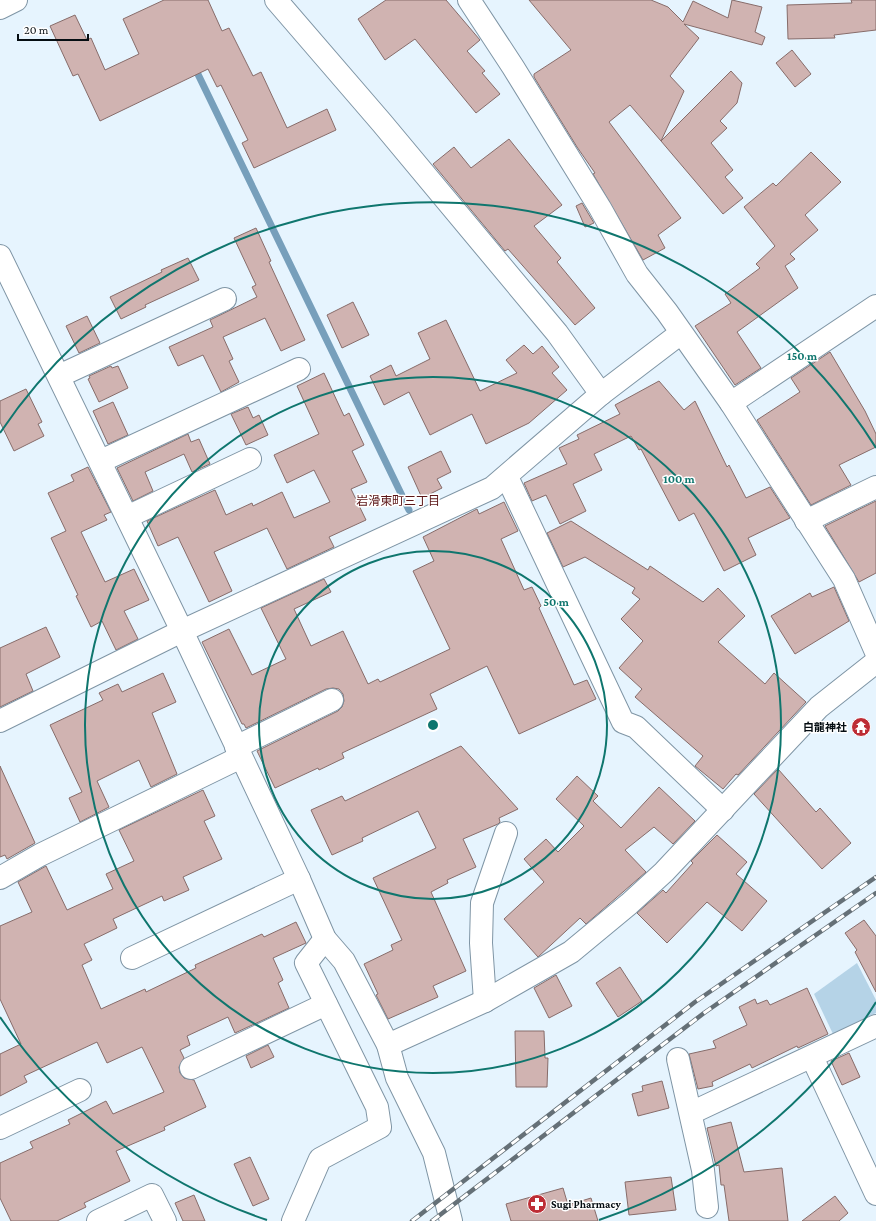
<svg xmlns="http://www.w3.org/2000/svg" width="876" height="1221" viewBox="0 0 876 1221" font-family="'Crimson Pro','Noto Sans JP',serif">
<style>
.green{fill:#b5d3e7}
.lines{fill:none;stroke-linecap:round;stroke-linejoin:round}
.stream{stroke:#779fbb;stroke-width:7}
.building{fill:#d0b3b1;stroke:#876c6a}
.street-casing{stroke:#7f95a5;stroke-width:24}
.street{stroke:#fff;stroke-width:22}
.rail-casing{stroke:#657077;stroke-width:4.5}
.rail{stroke:#fff;stroke-width:3;stroke-dasharray:9;stroke-linecap:butt}
.ring{fill:none;stroke:#0f766e;stroke-width:2}
.labels{text-anchor:middle;stroke-width:3;stroke-linejoin:round;paint-order:stroke}
.poi-label{font-size:11px;font-weight:bold;fill:#050d12;stroke:#fff;text-anchor:end}
.neighbourhood-label{font-size:12px;fill:#5a1517;stroke:#fff}
.centre{fill:#0f766e;stroke:#fff;stroke-width:2}
.ring-label{font-size:12px;text-anchor:middle;font-weight:bold;fill:#0f766e;stroke:#fff;stroke-width:3;stroke-linejoin:round;paint-order:stroke}
</style>
<rect width="100%" height="100%" fill="#e6f4fe"/>
<polygon class="green" points="857,963 876,1000 876,1013 833,1034 814,994"/>
<g class="lines">
<polyline class="stream" points="194,66 409,510"/>
</g>
<g class="building">
<polygon points="164,0 208,0 222,31 229,28 253,76 261,72 287,128 327,109 336,130 254,168 242,143 248,140 221,85 217,87 208,69 100,121 78,74 73,76 50,26 75,15 87,40 91,38 105,70 139,54 123,19"/>
<polygon points="386,0 446,0 480,40 467,51 485,71 482,73 500,94 476,113 415,39 385,60 358,19"/>
<polygon points="529,0 651,0 668,7 683,22 693,1 728,18 732,0 762,7 755,32 765,37 762,45 684,24 699,38 670,76 684,91 661,141 630,105 609,122 681,218 658,235 665,248 643,260 593,174 595,173 577,147 534,77 534,74 571,50"/>
<polygon points="851,0 876,0 876,30 834,35 835,38 788,39 787,5 852,3"/>
<polygon points="792,50 811,74 795,87 776,63"/>
<polygon points="731,71 742,83 737,103 720,121 727,128 711,143 733,170 725,177 743,198 723,214 661,141"/>
<polygon points="509,139 562,205 534,226 561,258 557,262 595,308 575,325 508,249 505,251 433,164 454,147 471,168"/>
<polygon points="811,152 841,182 805,215 818,230 790,254 795,259 785,266 798,288 737,332 761,368 735,385 695,326 731,303 725,294 760,268 756,264 775,246 744,207 773,183 776,186"/>
<polygon points="582,203 594,223 585,227 576,206"/>
<polygon points="256,228 271,261 269,262 305,340 281,351 265,318 223,337 233,359 229,361 239,382 221,392 203,355 178,366 169,347 213,327 210,320 257,297 252,287 256,285 234,238"/>
<polygon points="188,258 199,280 145,305 146,307 121,319 110,297 162,272 161,270"/>
<polygon points="353,302 369,335 342,348 327,315"/>
<polygon points="87,316 100,343 79,353 66,326"/>
<polygon points="446,320 480,391 517,373 506,360 524,345 533,354 542,346 559,367 552,373 567,390 529,423 486,444 472,414 430,435 409,392 384,405 370,376 391,365 396,376 430,359 418,333"/>
<polygon points="830,352 865,411 876,434 876,447 839,465 851,485 811,505 757,420 800,392 791,378"/>
<polygon points="111,366 112,368 118,366 128,388 99,402 88,379 90,378 89,376"/>
<polygon points="324,373 344,416 349,413 364,445 352,451 367,482 351,489 366,520 329,537 334,547 287,569 267,528 214,552 232,591 209,602 178,537 158,546 147,521 215,490 226,515 252,503 253,506 282,492 294,518 330,502 314,470 287,483 274,455 319,434 297,386"/>
<polygon points="659,381 684,410 695,401 727,467 729,465 746,498 770,487 790,518 748,538 756,555 724,571 694,513 679,521 641,449 639,450 631,436 594,454 602,470 573,484 586,511 560,524 546,495 532,501 524,483 567,464 559,448 579,439 577,435 620,414 615,405"/>
<polygon points="26,389 42,422 38,424 44,436 14,451 0,422 0,401"/>
<polygon points="113,402 128,435 108,444 93,411"/>
<polygon points="248,407 253,418 259,415 268,435 246,445 231,414"/>
<polygon points="188,434 191,442 199,439 210,464 192,472 184,454 145,472 153,491 133,501 117,468"/>
<polygon points="441,451 451,472 437,479 442,488 422,498 408,467"/>
<polygon points="88,467 111,512 104,515 107,520 81,532 105,582 134,569 149,600 124,611 138,639 116,650 102,621 91,627 76,596 78,595 51,538 66,531 48,493 74,481 71,475"/>
<polygon points="876,501 876,573 859,582 825,526"/>
<polygon points="504,502 518,531 501,539 524,590 532,587 541,606 539,608 574,685 587,680 596,699 519,734 487,666 430,694 437,709 342,753 344,758 319,770 318,768 275,788 257,751 338,711 342,707 344,701 343,694 339,689 333,688 326,689 246,728 244,724 242,724 202,642 229,629 252,675 286,659 261,608 324,579 331,592 294,609 311,646 343,631 368,684 378,679 380,682 450,649 413,571 434,561 423,537 477,509 479,514"/>
<polygon points="571,521 648,570 650,566 703,602 718,588 745,616 718,642 765,684 774,673 806,702 738,775 736,774 723,789 695,766 703,756 635,697 642,689 619,668 643,641 621,619 640,599 632,593 635,588 585,557 563,567 547,533"/>
<polygon points="834,587 849,621 795,654 771,616 810,593 812,597"/>
<polygon points="46,627 60,657 26,674 33,691 0,707 0,648"/>
<polygon points="163,673 176,702 152,713 177,774 151,787 139,760 97,781 109,807 80,822 69,798 82,792 50,725 103,700 99,693 118,684 122,692"/>
<polygon points="461,746 518,809 499,818 500,822 498,824 463,839 476,867 447,880 448,883 431,892 466,971 433,986 438,997 388,1019 376,995 378,994 364,964 393,950 391,945 402,940 373,878 436,848 418,811 362,838 363,841 332,855 311,810 342,796 345,801"/>
<polygon points="0,766 35,843 7,859 5,855 0,857"/>
<polygon points="778,769 816,812 820,808 851,843 822,869 754,794"/>
<polygon points="577,776 598,796 593,801 621,828 659,787 695,821 673,844 654,827 625,850 646,872 586,924 580,918 538,957 504,919 544,882 524,859 546,839 558,852 584,826 556,799"/>
<polygon points="203,790 215,816 204,821 222,859 183,877 189,890 164,901 162,896 113,919 117,928 84,944 92,960 82,965 101,1009 145,989 146,992 196,968 195,965 262,934 264,937 296,922 306,943 273,958 283,980 278,983 289,1008 235,1033 228,1017 187,1036 190,1045 180,1050 184,1058 179,1067 180,1073 184,1078 194,1080 206,1107 164,1127 165,1130 116,1151 130,1181 84,1203 86,1207 57,1221 11,1221 0,1198 0,1163 33,1148 30,1142 70,1124 68,1120 106,1101 113,1114 164,1092 142,1047 107,1063 97,1042 24,1076 27,1082 0,1096 0,1054 21,1044 0,999 0,926 32,912 18,882 46,866 67,910 113,889 106,874 134,861 119,830"/>
<polygon points="717,835 747,862 736,874 767,901 742,931 707,902 667,943 637,913 663,890 666,893 693,863 691,861"/>
<polygon points="864,920 876,936 876,992 855,952 857,950 845,933"/>
<polygon points="620,967 642,1001 618,1017 596,983"/>
<polygon points="556,975 572,1006 549,1018 534,988"/>
<polygon points="807,988 828,1034 798,1048 797,1046 752,1068 750,1064 712,1082 713,1086 698,1089 689,1054 716,1048 713,1041 747,1025 739,1007 755,999 757,1004 767,1000 770,1005"/>
<polygon points="515,1031 544,1031 545,1058 548,1058 547,1087 516,1087"/>
<polygon points="268,1045 274,1057 251,1068 246,1056"/>
<polygon points="849,1053 860,1077 842,1085 831,1061"/>
<polygon points="662,1081 669,1108 638,1116 632,1094 643,1091 642,1086"/>
<polygon points="731,1122 744,1172 782,1168 788,1221 729,1221 724,1185 721,1185 719,1165 716,1166 707,1128"/>
<polygon points="250,1157 269,1199 253,1206 234,1164"/>
<polygon points="671,1177 676,1210 629,1215 625,1182"/>
<polygon points="563,1188 568,1205 591,1198 598,1221 511,1221 506,1204"/>
<polygon points="194,1195 205,1221 183,1221 175,1203"/>
<polygon points="835,1196 848,1213 839,1221 802,1221"/>
</g>
<g class="lines">
<defs>
<g id="street">
<polyline points="276,0 382,123 557,333 601,394"/>
<polyline points="469,0 513,67 600,208 637,274 667,312 731,403 844,579 876,652"/>
<polyline points="0,8 16,0"/>
<polyline points="0,256 182,631 299,879 325,939 344,961 388,1045 397,1078 434,1153 451,1221"/>
<polyline points="59,376 225,299"/>
<polyline points="731,403 876,306"/>
<polyline points="101,461 299,369"/>
<polyline points="507,477 623,722 636,727 723,810"/>
<polyline points="127,517 250,459"/>
<polyline points="806,521 876,487"/>
<polyline points="0,721 182,631 492,488 601,394 681,333"/>
<polyline points="236,747 332,700"/>
<polyline points="0,878 40,855 241,757"/>
<polyline points="132,958 299,879"/>
<polyline points="485,1001 481,943 482,903 506,833"/>
<polyline points="388,1045 485,1001 571,952 629,904 664,872 819,707 876,662"/>
<polyline points="812,1057 876,1194"/>
<polyline points="678,1059 703,1170 707,1207"/>
<polyline points="191,1068 326,1004"/>
<polyline points="691,1113 876,1026"/>
<polyline points="0,1128 80,1090"/>
<polyline points="98,1221 152,1195 165,1221"/>
<polyline points="293,1221 320,1159 380,1127 377,1107 306,963 325,939"/>
</g>
</defs>
<use href="#street" class="street-casing"/>
<use href="#street" class="street"/>
<defs>
<g id="rail">
<polyline points="412,1221 695,1002 876,877"/>
<polyline points="432,1221 704,1013 876,893"/>
</g>
</defs>
<use href="#rail" class="rail-casing"/>
<use href="#rail" class="rail"/>
</g>
<g class="ring">
<circle cx="433" cy="725" r="174"/>
<circle cx="433" cy="725" r="348"/>
<path d="M876 1002A522 522 0 0 1 599 1220M267 1220A522 522 0 0 1 0 1017M0 433A522 522 0 0 1 876 448"/>
</g>
<defs>
<symbol id="temple-disc" viewBox="-11 -11 22 22"><circle r="9.5" fill="#bd2d35" stroke="#fff"/><path d="M0-6L5-2H3V0L6.5 2.5H4V6H1.5V3h-3V6H-4V2.5H-6.5L-3 0V-2H-5Z" fill="#fff"/></symbol>
<symbol id="pharmacy-disc" viewBox="-11 -11 22 22"><circle r="9.5" fill="#bd2d35" stroke="#fff"/><path d="M-2-6h4v4h4v4h-4v4h-4v-4h-4v-4h4Z" fill="#fff"/></symbol>
</defs>
<g fill-rule="evenodd">
<use href="#temple-disc" x="850" y="716" width="22" height="22"/>
<use href="#pharmacy-disc" x="526" y="1193" width="22" height="22"/>
</g>
<g class="labels">
<g class="poi-label">
<text x="847" y="731">白龍神社</text>
<text x="551" y="1208" text-anchor="start">Sugi Pharmacy</text>
</g>
<g class="neighbourhood-label">
<text x="398" y="505">岩滑東町三丁目</text>
</g>
</g>
<circle cx="433" cy="725" r="6" class="centre"/>
<g class="ring-label">
<text x="802" y="360">150 m</text>
<text x="679" y="483">100 m</text>
<text x="556" y="606">50 m</text>
</g>
<path d="M18 34v6h70v-6" fill="none" stroke="#050d12" stroke-width="2"/>
<text x="24" y="34" font-size="12" fill="#050d12" stroke="#ffffff" stroke-width="3" paint-order="stroke">20 m</text>
</svg>
